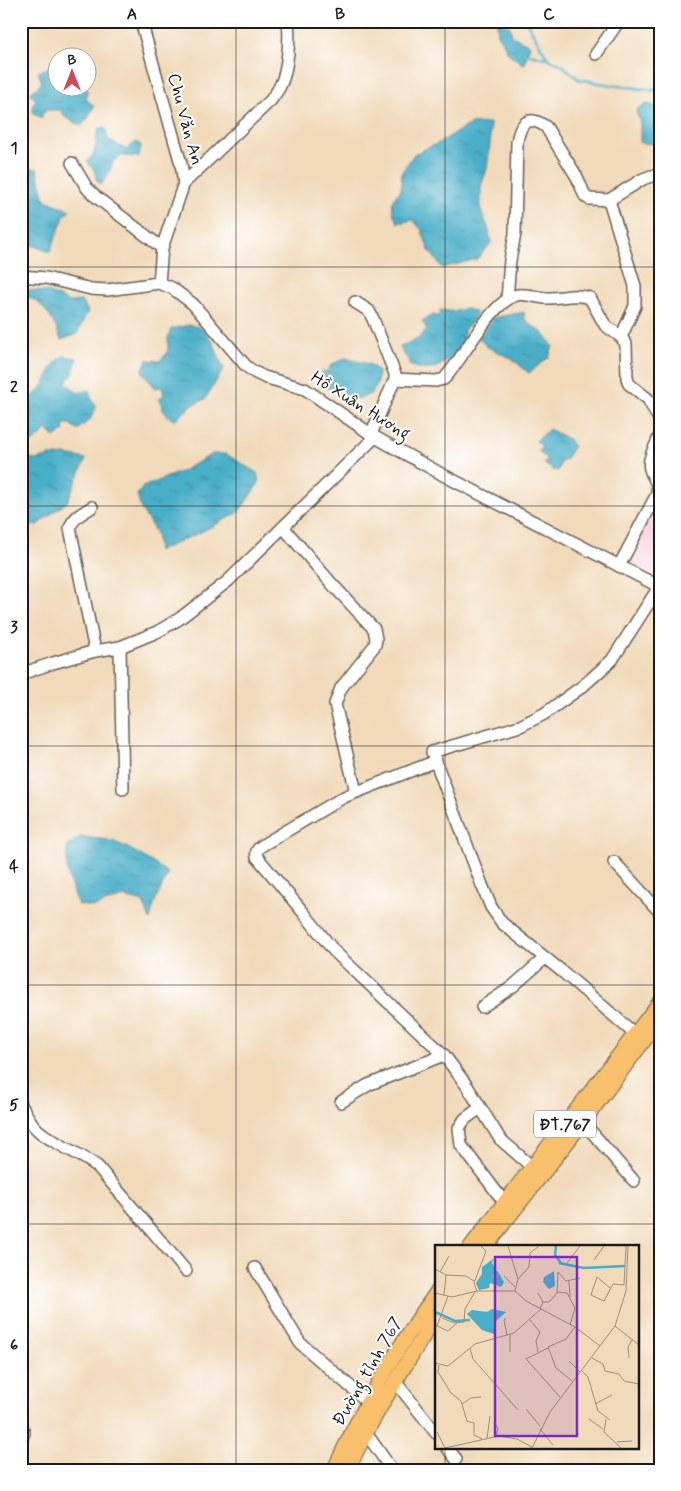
<svg xmlns="http://www.w3.org/2000/svg" width="681" height="1491" viewBox="0 0 681 1491" font-family="Mynerve,sans-serif">
<style>
.built{fill:#f5cfdb}
.water{fill:url(#water-ripples);stroke:#326572}
.lines{fill:none;stroke-linecap:round;stroke-linejoin:round}
.stream{stroke:#49aec8;stroke-width:3}
.minor-casing{stroke:#675e53;stroke-width:14}
.major-casing{stroke:#675e53;stroke-width:16}
.minor{stroke:#fff;stroke-width:11}
.major{stroke:#f8bf6c;stroke-width:14}
.grid{fill:none;stroke:#1c1c1c;stroke-width:1;stroke-opacity:0.55}
.labels{text-anchor:middle;stroke-width:4;stroke-linejoin:round;paint-order:stroke}
.shield{fill:#fff;stroke:#606060;stroke-width:1}
.shield-label{font-size:16px;font-weight:bold;fill:#1c1c1c}
.street-label{font-size:18px;fill:#1c1c1c;stroke:#fff}
.inset-river{fill:none;stroke:#49aec8;stroke-width:2.5}
.inset-road{fill:none;stroke:#9c8e7b;stroke-width:1}
.view{fill:#7b2cbf;fill-opacity:0.15;stroke:#7b2cbf;stroke-width:2.5}
.inset-edge{fill:none;stroke:#1c1c1c;stroke-width:2.5}
.neatline{fill:none;stroke:#1c1c1c;stroke-width:2}
.grid-label{font-size:16px;text-anchor:middle;font-weight:bold;fill:#1c1c1c}
</style>
<defs>
<pattern id="water-ripples" width="26" height="14" patternUnits="userSpaceOnUse" patternTransform="scale(1.25)"><rect width="26" height="14" fill="#49aec8"/><path d="M2 4q2-2 4 0t4 0M15 11q2-2 4 0t4 0" fill="none" stroke="#3c8da2"/></pattern>
</defs>
<rect width="100%" height="100%" fill="#fff"/>
<filter id="ink" filterUnits="userSpaceOnUse"><feTurbulence type="fractalNoise" baseFrequency=".02" numOctaves="2"/><feDisplacementMap in="SourceGraphic" scale="10" xChannelSelector="R" yChannelSelector="G"/><feConvolveMatrix kernelMatrix="1 2 1 2 8 2 1 2 1" color-interpolation-filters="sRGB"/></filter>
<filter id="wash" filterUnits="userSpaceOnUse"><feTurbulence type="fractalNoise" baseFrequency=".0096" numOctaves="4" result="noise"/><feDisplacementMap in="SourceGraphic" scale="20" xChannelSelector="R" yChannelSelector="G"/><feGaussianBlur stdDeviation="1.12" result="paint"/><feColorMatrix in="noise" values="0 0 0 0 0 0 0 0 0 0 0 0 0 0 0 0 0 1.4 0 .05"/><feComposite in="paint" operator="in"/></filter>
<g filter="url(#wash)">
<rect width="100%" height="100%" fill="#f1daba"/>
<polygon class="built" points="660,499 660,580 626,562"/>
<g class="water">
<polygon points="497,21 510,27 512,36 530,45 524,65 507,52 503,42 498,36"/>
<polygon points="57,64 58,88 84,88 88,90 86,99 94,106 87,120 81,126 65,117 60,110 45,110 41,118 33,113 33,104 36,100 30,93 42,83 38,72"/>
<polygon points="646,104 660,107 660,144 640,143 640,124 636,110"/>
<path d="M490,123V144L487,169L481,186V211L488,227L491,243L477,259L442,268L429,250L421,229L413,220L398,223C391,210 389,202 401,190L402,172L414,154L439,143L470,124Z"/>
<path d="M99,128H105L108,139L126,150L136,142L141,145L139,157L122,156L113,161L110,171L101,185L97,181L94,170L87,161C101,149 93,142 99,128Z"/>
<polygon points="21,164 23,167 37,169 45,200 70,210 64,217 50,252 24,242 31,238 25,233 21,234"/>
<path d="M21,289L48,292L69,302L81,301L88,311L77,334L61,340C54,321 43,299 21,295Z"/>
<path d="M466,308L477,313L472,323L464,329C466,347 447,366 429,369C422,370 415,367 409,365L408,359L403,354L400,346L418,339L427,329L422,321L432,315L440,316V310L455,311Z"/>
<polygon points="524,312 525,320 544,334 553,346 549,357 529,373 512,359 486,346 479,338 492,318"/>
<path d="M188,325C212,326 215,350 224,369L205,399L192,405L174,421L163,411L162,404L159,399L164,395L162,387L155,388L142,371L147,360L160,361L168,351V337L171,329Z"/>
<path d="M63,356L77,358L73,374L65,384L69,385L78,393L89,390L91,398L97,406L90,420L77,430L70,424H63L64,431L55,438L47,429C40,437 33,446 21,443V404C31,397 42,391 47,379C54,366 50,367 63,356Z"/>
<polygon points="345,358 372,365 378,372 377,384 372,393 361,398 353,398 339,392 336,388 326,388 326,381 322,372 327,372 331,365"/>
<polygon points="549,429 570,440 573,447 566,459 561,461 558,471 554,470 544,464 547,459 539,452 542,446 536,441"/>
<polygon points="213,454 226,454 257,473 259,483 238,513 199,533 158,551 156,533 141,509 137,495 143,487 182,471"/>
<polygon points="21,455 36,460 50,456 67,455 86,459 67,502 37,525 21,527"/>
<path d="M81,836C90,839 99,838 108,840C126,844 153,863 168,873L154,904L150,920L143,902L123,897L94,907L79,905C70,886 63,866 68,845Z"/>
</g>
<g class="lines">
<g class="stream">
<polyline points="526,21 547,57"/>
<polyline points="528,54 547,58 562,65 578,79 611,85 660,91"/>
</g>
</g>
</g>
<g filter="url(#ink)">
<g class="lines">
<defs>
<g id="minor">
<polyline points="141,21 181,164 184,183 162,248 159,283"/>
<polyline points="596,54 619,21"/>
<polyline points="72,163 87,188 95,196 162,248"/>
<path d="M184,183L271,100C274,95 278,91 280,86C288,71 290,38 288,21"/>
<polyline points="609,200 635,286 635,306 621,337"/>
<polyline points="21,276 46,278 91,289 107,290 159,283 172,288 193,304 246,366 254,372 264,377 305,389 375,437 445,476 660,587"/>
<path d="M507,300L510,260L515,234L517,142C520,123 528,114 546,127L577,177L585,196L589,199L609,200L643,179L651,176H660"/>
<polyline points="355,302 369,311 373,319 395,374 395,379 371,434"/>
<path d="M395,379L436,381L444,379C463,359 491,301 517,295C526,293 538,298 548,298C563,298 575,293 590,298L605,325L621,337L626,344L627,378L629,384L648,399L660,421"/>
<path d="M92,507C83,513 73,517 70,528L95,651"/>
<polyline points="283,527 332,584 374,629 376,639 375,645 341,688 335,704 356,792"/>
<path d="M619,566L657,494C659,481 653,480 650,469C647,458 657,444 660,435"/>
<polyline points="120,647 123,789"/>
<polyline points="21,674 53,663 95,651 120,647 157,632 179,619 228,581 375,437"/>
<path d="M436,761L344,797L266,843C260,847 255,849 257,857L303,912L334,951L444,1055L467,1086L500,1139L532,1167"/>
<polyline points="614,862 660,912"/>
<polyline points="482,1007 512,987 545,958"/>
<polyline points="635,1034 564,973 502,923 491,907 482,885 432,752 520,726 544,714 583,686 612,660 659,587"/>
<polyline points="341,1102 368,1085 444,1055"/>
<path d="M21,1105C25,1112 29,1120 34,1126C46,1141 81,1153 98,1167L186,1271"/>
<polyline points="480,1108 465,1119 459,1128 461,1145 504,1202"/>
<polyline points="583,1122 634,1181"/>
<polyline points="255,1268 300,1343 368,1402"/>
<polyline points="395,1381 436,1433"/>
<polyline points="21,1425 24,1433 21,1440"/>
<polyline points="366,1433 392,1470"/>
<polyline points="447,1447 456,1459"/>
</g>
<g id="major">
<polyline points="471,1246 660,1002"/>
<polyline points="486,1246 583,1122 660,1019"/>
<path d="M334,1470C362,1408 397,1348 436,1293"/>
<path d="M348,1470C372,1416 405,1366 436,1316"/>
</g>
</defs>
<use href="#minor" class="minor-casing"/>
<use href="#major" class="major-casing"/>
<use href="#minor" class="minor"/>
<use href="#major" class="major"/>
</g>
</g>
<path class="grid" d="M236,21V1470M445,21V1246M21,267H660M21,506H660M21,746H660M21,985H660M21,1224H660M445,1447V1470"/>
<g class="labels">
<rect class="shield" x="534" y="1110.5" width="62" height="27" rx="4"/>
<g class="shield-label">
<text x="565" y="1130">ĐT.767</text>
</g>
<g class="street-label">
<text transform="translate(186 119) rotate(75)" y="6">Chu Văn An</text>
<text transform="translate(361 405) rotate(32)" y="6">Hồ Xuân Hương</text>
<text transform="translate(367 1371) rotate(-60)" y="6">Đường tỉnh 767</text>
</g>
</g>
<g transform="translate(435 1245)">
<rect width="204" height="204" fill="#f1daba"/>
<path d="M58,14L57,18L61,24L57,34L62,25L69,37L66,42L55,38L54,43L44,45L41,38L47,29V22ZM119,26L120,41L114,44L108,37L109,32ZM57,64L71,67L61,76L59,89L47,85L32,69L37,65L52,67Z" fill="#49aec8"/>
<path class="inset-river" d="M121,1L120,10L126,18M124,18L149,23L190,21M0,67L20,76L35,75"/>
<path class="inset-road" d="M73,1L83,34L80,46M159,15L169,1M132,18L145,1M0,24L11,30L31,31L39,36M5,27L14,11M69,31L80,42M83,34L94,22L95,8L104,1M134,36L135,52M189,40L191,1M175,43L162,32L156,50L169,56L178,39L189,40M42,46L39,38L51,6L46,1M0,48L17,52L42,46H80L91,56L140,82L165,101M103,48L108,57L105,64M122,48L123,27L131,36L145,33M9,50L11,30M108,57H114L123,47L132,48L140,63L135,80M7,73L19,78L29,77L30,64L40,47M71,73L69,75L72,90M95,75L105,87L101,96L103,107M0,80L13,86L22,78M2,81L13,51M180,81L204,100M75,90V107M35,103L38,114L83,165M113,103L91,114L125,152M157,113L168,119L170,126L184,129L189,136L204,139M194,113L193,102L197,95M134,116L145,127M0,118L13,121L40,99L79,88L106,64M4,120L3,127L16,148L26,156L32,176L39,178V190L47,194M147,126L153,132L163,166L175,175M137,136L121,123L113,102L131,94L140,82M27,159L36,153L46,152M160,159L177,150M91,164L105,181M154,174L168,184M171,174L169,187L186,203M59,177L63,184L61,191M105,184L118,200M2,187L10,203M52,193L55,171M182,197L197,196M10,203L64,191L82,194L97,202M97,203L115,167L180,81L191,46L193,1"/>
<path class="view" d="M60,12H142V191H60Z"/>
<rect width="204" height="204" class="inset-edge"/>
</g>
<rect width="681" height="1491" fill="none" stroke="#fff" stroke-width="55"/>
<g transform="translate(72 72)"><circle r="24" fill="#ffffff" stroke="#a4a4a4"/>
<path d="M0-4L9 19L0 12L-9 19Z" fill="#d1495b"/>
<text y="-8" font-size="14" font-weight="bold" text-anchor="middle" fill="#1c1c1c">B</text>
</g>
<rect x="28" y="28" width="626" height="1436" class="neatline"/>
<g class="grid-label">
<text x="132" y="19">A</text>
<text x="340" y="19">B</text>
<text x="549" y="19">C</text>
<text x="14" y="153">1</text>
<text x="14" y="392">2</text>
<text x="14" y="632">3</text>
<text x="14" y="871">4</text>
<text x="14" y="1110">5</text>
<text x="14" y="1350">6</text>
</g>
</svg>
